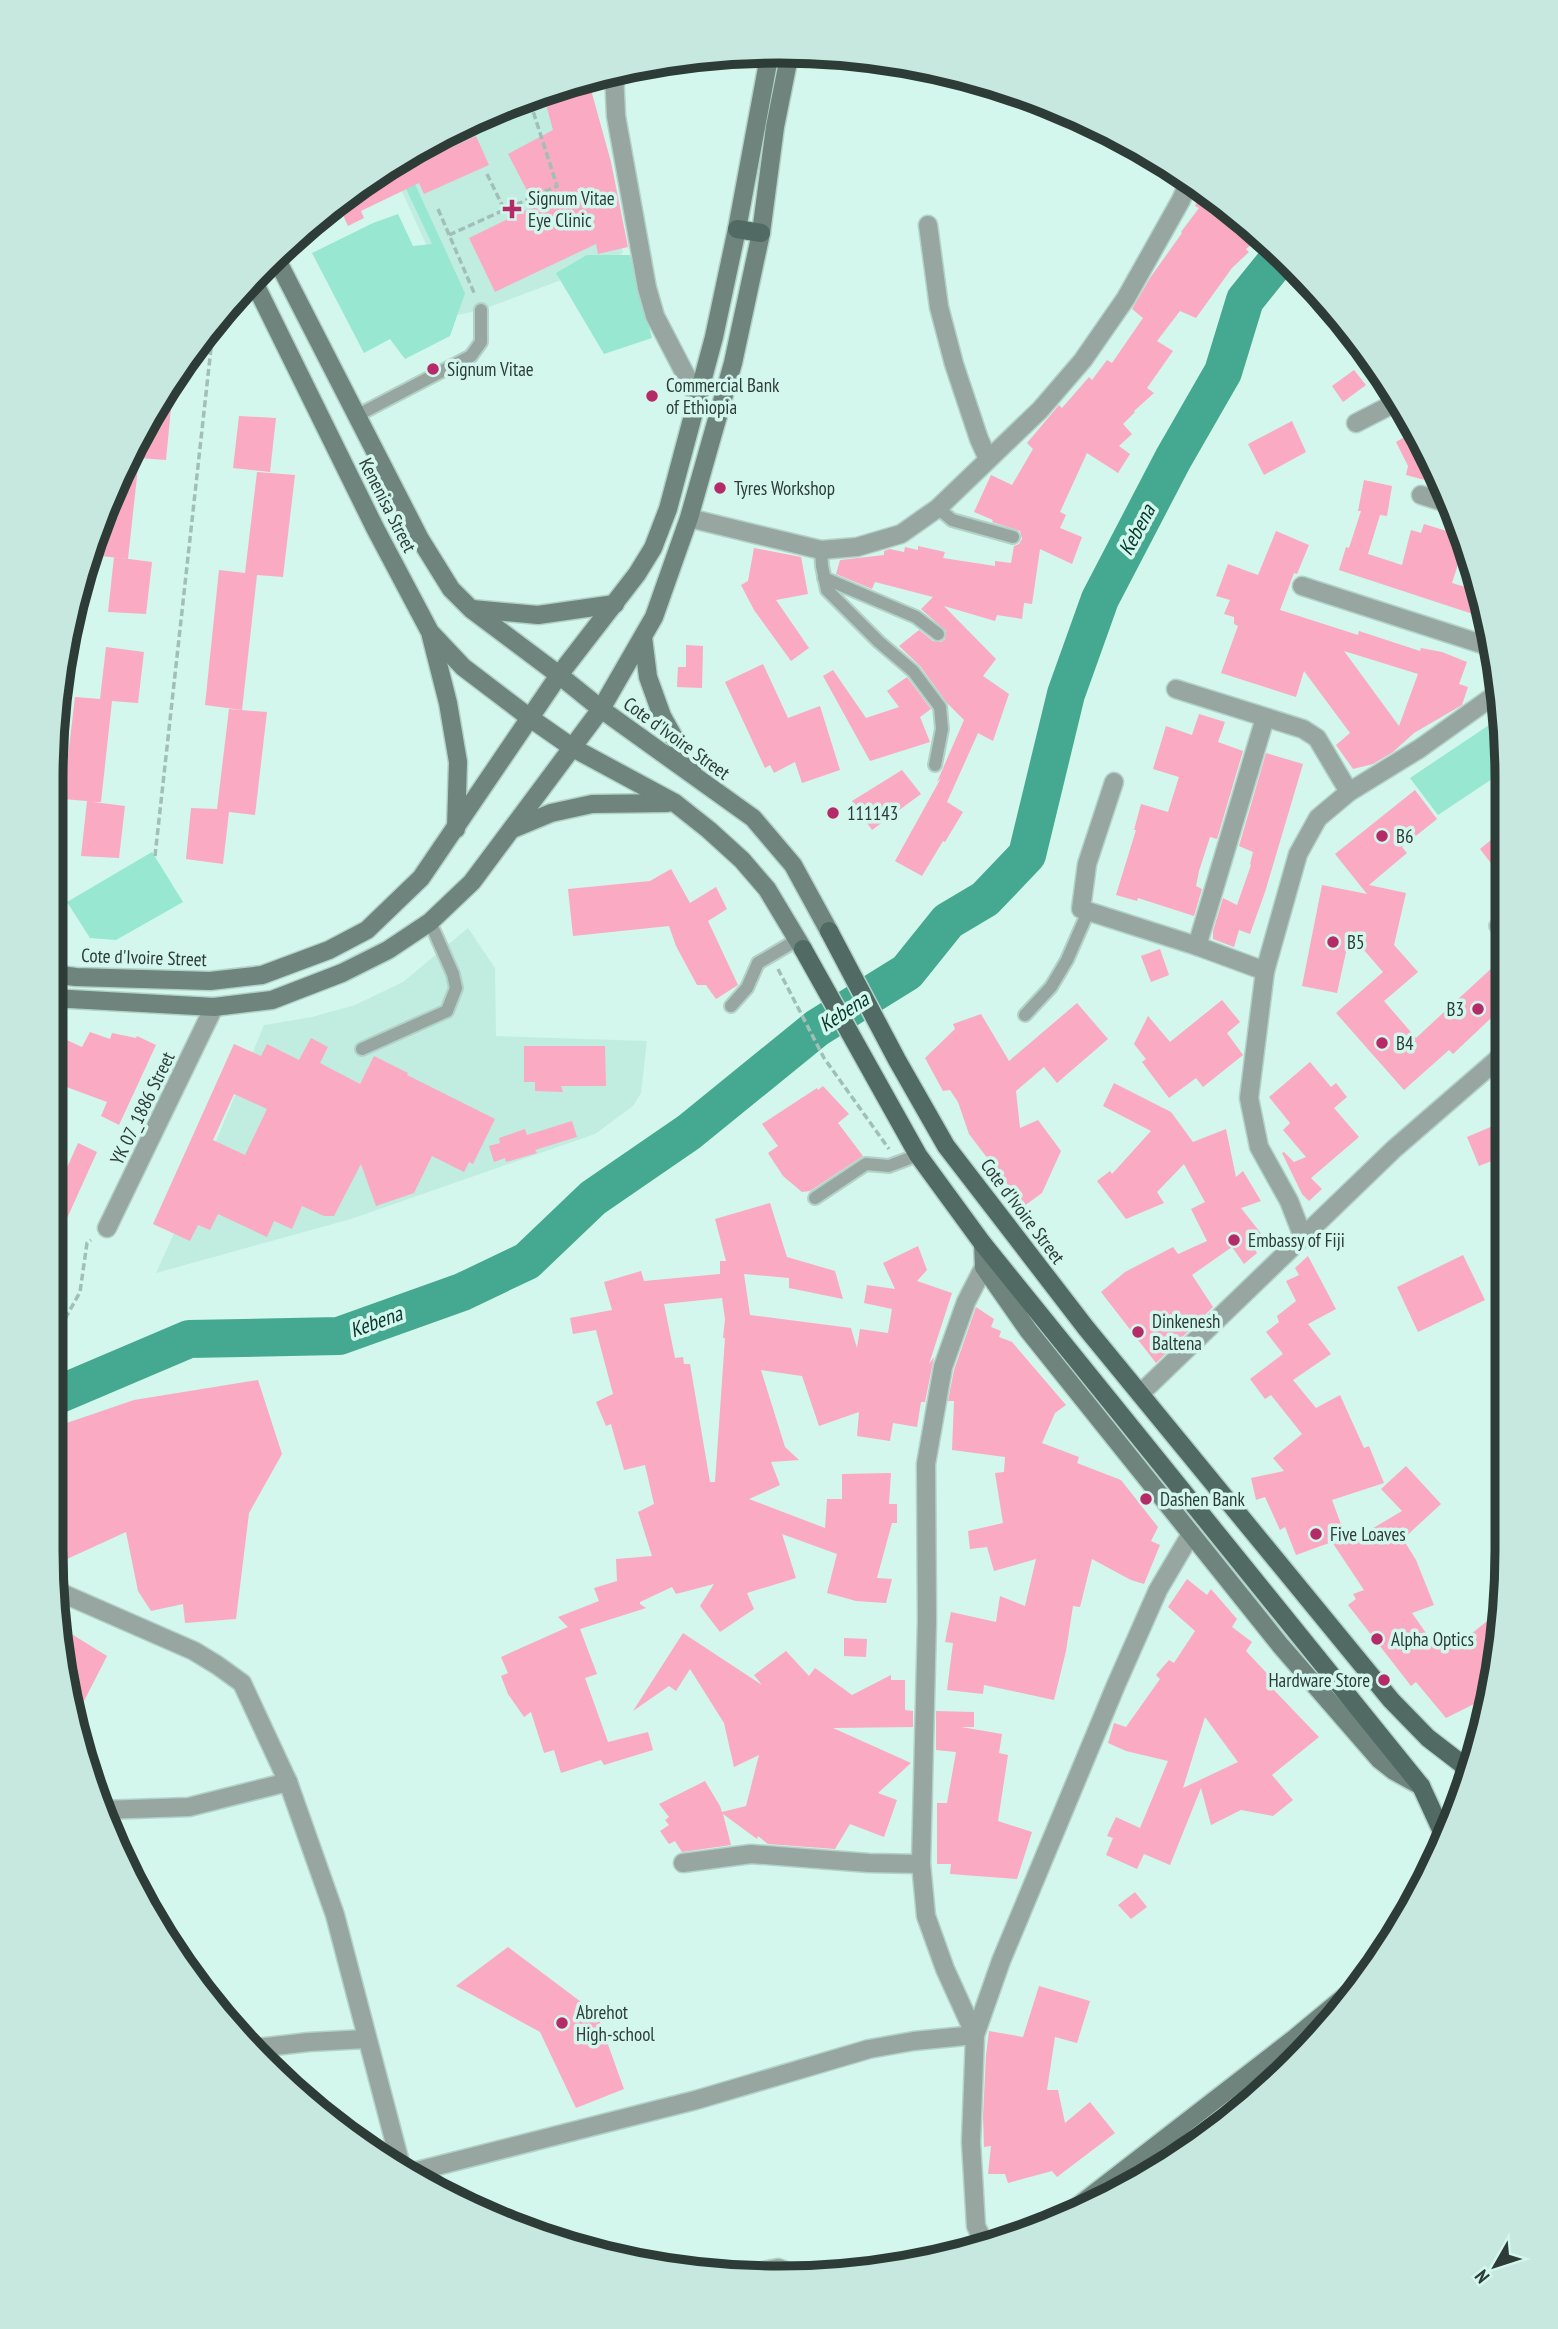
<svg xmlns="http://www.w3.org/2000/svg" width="1558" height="2329" viewBox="0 0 1558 2329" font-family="'PT Sans Narrow',sans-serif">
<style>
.built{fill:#c1ede0}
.green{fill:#97e7d1}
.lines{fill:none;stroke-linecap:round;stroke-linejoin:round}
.river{stroke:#45a991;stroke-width:38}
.building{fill:#faaac3;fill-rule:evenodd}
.lane-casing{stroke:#b2d2c8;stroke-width:16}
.street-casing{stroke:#b2d2c8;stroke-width:21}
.secondary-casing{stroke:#b2d2c8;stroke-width:21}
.primary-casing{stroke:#b2d2c8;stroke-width:21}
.path{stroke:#a1bfb6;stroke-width:3.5;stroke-dasharray:7 3.5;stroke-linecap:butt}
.lane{stroke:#98a6a2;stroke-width:12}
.street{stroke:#98a6a2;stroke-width:18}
.secondary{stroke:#6e847d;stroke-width:18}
.primary{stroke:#516b64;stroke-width:18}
.poi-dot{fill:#b52b67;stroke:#d3f7ec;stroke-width:2.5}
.labels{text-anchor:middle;stroke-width:7;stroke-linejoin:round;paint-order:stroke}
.poi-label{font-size:19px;fill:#2e3c38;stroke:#d3f7ec;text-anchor:start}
.street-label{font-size:19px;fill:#2e3c38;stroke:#d3f7ec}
.water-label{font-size:21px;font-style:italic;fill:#06362c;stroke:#d3f7ec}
.rim{fill:none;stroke:#2e3c38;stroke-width:9}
</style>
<rect width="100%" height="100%" fill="#d3f7ec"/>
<g class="built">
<polygon points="587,80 623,253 609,262 481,310 458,315 390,165 500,106"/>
<polygon points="468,928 495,968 496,1036 647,1041 641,1093 633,1106 595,1134 351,1219 156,1273 216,1141 264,1025 312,1017 355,1005 403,982"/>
</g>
<g class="green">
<polygon points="403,158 465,293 450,336 405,359 390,339 364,353 312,253 373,223 398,214 413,246 432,244 394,163"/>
<polygon points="587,255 630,255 652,338 604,354 556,273"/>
<polygon points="1501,717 1507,778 1499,785 1492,779 1438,815 1410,778"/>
<polygon points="152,852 183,902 116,940 90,938 67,902"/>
</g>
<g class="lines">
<polyline class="river" points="55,1396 189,1339 339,1336 462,1292 527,1261 593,1198 689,1132 817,1028 907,972 948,921 985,899 1027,855 1066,694 1100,599 1173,459 1223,372 1245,300 1282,254"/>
</g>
<g class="building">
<polygon points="588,79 611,162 628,247 598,254 596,244 495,292 469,238 535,206 508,154 553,130 543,93"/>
<polygon points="476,136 489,165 424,194 419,183 361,211 364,218 348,226 338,204 374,174 428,145 432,156"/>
<polygon points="1203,189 1261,237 1246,249 1249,252 1232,268 1196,318 1180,311 1157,341 1173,351 1147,388 1154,393 1134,411 1135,412 1123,424 1132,434 1119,446 1130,454 1118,473 1087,453 1060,512 1066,515 1060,528 1082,537 1072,564 1040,549 1032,604 1024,603 1022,619 997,615 995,621 944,606 996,659 983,676 1009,694 993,741 978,733 947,802 963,812 945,842 943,841 922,876 895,861 941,778 937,782 964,720 947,703 920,666 899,646 919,630 933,641 941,642 945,639 946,631 921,609 933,597 875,582 872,589 836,574 840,560 884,555 884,551 890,549 904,552 905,547 918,550 918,546 945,552 943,558 995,566 995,561 1011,563 1014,546 1019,544 1022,539 1020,531 992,522 993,520 974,512 991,475 1012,485 1033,449 1027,443 1059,405 1062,408 1089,377 1092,380 1107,360 1112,363 1143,318 1132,309 1150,278 1182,233 1181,232 1199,208 1195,206"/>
<polygon points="1354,370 1366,385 1343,402 1332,386"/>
<polygon points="157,406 171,408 166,460 139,458 128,559 92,555 126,457"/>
<polygon points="239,416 276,418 270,472 233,468"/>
<polygon points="1292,421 1306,452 1264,475 1248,444"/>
<polygon points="1415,431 1425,450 1444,485 1406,475 1408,466 1396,442"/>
<polygon points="257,472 295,475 283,577 257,575 242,710 205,705 219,570 245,573"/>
<polygon points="1364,480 1392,486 1387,516 1380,515 1368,554 1402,565 1411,530 1421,533 1424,524 1463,536 1465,543 1452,583 1479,591 1488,619 1339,570 1346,547 1349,548 1361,511 1358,511"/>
<path d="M1276,531L1309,545L1297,574L1294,573L1280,610L1358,635L1359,631L1420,651L1421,648L1442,652L1467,662L1459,684L1468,687L1462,705L1414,733L1393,752L1373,764L1353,769L1336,745L1350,733L1304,671L1296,697L1221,673L1238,626L1234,624V617L1224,614L1230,600L1216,596L1228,564L1258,575ZM1344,651L1418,674L1399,726Z"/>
<polygon points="754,548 801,557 808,594 776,600 809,648 791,661 754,610 741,585 748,581"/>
<polygon points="114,557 152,562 146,614 108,612"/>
<polygon points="686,645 703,646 702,688 677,687 678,667 686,667"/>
<polygon points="106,647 144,652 138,703 112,701 101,802 93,802 125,806 119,858 81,856 87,801 63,799 75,697 100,699"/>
<polygon points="763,664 788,718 820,706 840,770 802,783 795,762 774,773 770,765 765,768 725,682"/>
<polygon points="833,670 866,718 899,707 887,691 907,677 931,709 920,717 930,742 870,761 823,676"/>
<polygon points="229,709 267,712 255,815 229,812 223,864 186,859 191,808 217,809"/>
<polygon points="1199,714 1225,722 1218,742 1243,751 1217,839 1210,837 1199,871 1196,886 1202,889 1194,916 1138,898 1137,901 1116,895 1136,830 1134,830 1141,804 1168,812 1179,777 1153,769 1166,726 1192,735"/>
<polygon points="1266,753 1303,764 1265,892 1250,934 1239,930 1234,947 1213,939 1213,931 1223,898 1237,905 1251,865 1250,864 1253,852 1239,846"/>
<polygon points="902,770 921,794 872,830 852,801"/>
<polygon points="1415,790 1437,819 1402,847 1407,853 1369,885 1406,893 1394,945 1418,972 1384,1001 1416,1038 1507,954 1507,1003 1453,1054 1449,1050 1404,1090 1336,1013 1383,972 1350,934 1337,993 1302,986 1322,885 1367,894 1335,854"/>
<polygon points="1507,827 1507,884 1480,849"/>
<polygon points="671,869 690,903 716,887 727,909 708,921 738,985 716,999 706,985 697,985 676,946 669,926 573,936 568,889 650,881"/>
<polygon points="1160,949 1169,975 1151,982 1141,956"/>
<polygon points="1222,1000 1240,1022 1227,1033 1243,1055 1203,1087 1196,1078 1169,1098 1142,1062 1146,1059 1134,1044 1148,1016 1170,1042"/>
<polygon points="1077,1003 1108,1039 1057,1083 1044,1067 1016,1091 1020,1128 1038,1120 1061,1151 1042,1193 1024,1206 969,1134 958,1102 950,1090 943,1091 925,1058 955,1029 953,1024 981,1014 1009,1061"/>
<polygon points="90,1032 110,1039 112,1033 136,1038 137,1036 156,1045 119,1125 101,1116 107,1102 53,1082 53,1047 58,1036 82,1047"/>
<path d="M311,1038L328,1047L320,1063L360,1084L374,1056L408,1073L407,1075L495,1119L473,1164L469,1162L464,1172L432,1156L414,1193L376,1206L361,1164L334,1216H324L302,1206L292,1229L274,1221L267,1237L218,1214L210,1230L198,1225L190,1241L153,1224L234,1044L261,1056L267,1044L299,1060ZM234,1094L267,1109L245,1155L213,1140Z"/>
<polygon points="524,1046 605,1046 606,1086 561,1086 563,1092 535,1091 535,1082 524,1082"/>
<polygon points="1310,1062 1331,1087 1336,1083 1347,1097 1334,1108 1359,1137 1311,1178 1322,1189 1309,1201 1302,1194 1282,1153 1284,1152 1294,1162 1306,1157 1283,1130 1290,1123 1269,1097"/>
<polygon points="1114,1083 1171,1112 1193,1142 1226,1129 1236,1177 1243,1171 1261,1201 1241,1208 1263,1236 1253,1246 1257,1253 1244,1264 1232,1247 1192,1275 1213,1307 1156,1363 1101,1292 1125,1272 1173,1247 1178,1254 1207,1241 1191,1209 1205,1202 1184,1164 1157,1192 1164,1203 1126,1219 1097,1181 1110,1171 1112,1174 1151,1131 1103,1106"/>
<polygon points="823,1086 849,1114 838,1123 863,1156 810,1191 802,1192 783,1176 768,1153 778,1146 762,1124 817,1088 818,1090"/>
<polygon points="1507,1120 1507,1155 1479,1166 1467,1137"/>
<polygon points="572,1121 577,1137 535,1150 537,1153 506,1162 505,1158 494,1162 489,1146 500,1143 499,1138 525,1129 527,1135"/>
<polygon points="78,1143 97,1152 54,1247 54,1197"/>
<path d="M770,1203L787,1257L835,1271L843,1299L789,1288V1278L744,1274L750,1315L851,1328L857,1348L860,1329L888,1333L892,1309L864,1303L867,1285L895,1289L883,1263L918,1246L927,1270L917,1281L952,1293L929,1364L934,1357L925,1402H921L917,1427L893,1423L890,1441L857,1436L859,1412L819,1426L802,1376L761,1370L785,1447L799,1460L771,1462L780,1485L749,1499L825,1528L827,1499H842V1474L891,1473L889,1504H897V1523H892L877,1578L892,1579L886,1603L856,1601L827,1593L837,1554L782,1534L796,1578L747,1593L754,1609L720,1632L700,1606L714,1584L676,1594L672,1587L640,1602V1604L646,1608L580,1629L597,1674L585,1678L608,1742L648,1732L653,1750L604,1765L601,1760L561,1773L554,1750L544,1753L531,1712L524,1717L508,1694L501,1676L508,1673L501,1657L568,1627L558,1617L599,1601L594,1588L617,1581L616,1559L652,1556L638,1512L654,1504L645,1465L624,1470L611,1424L606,1426L596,1402L613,1394L596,1330L573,1334L570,1318L612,1310L604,1282L641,1271L644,1281L720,1274V1261H726L715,1219ZM722,1298L725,1319L723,1338H725L715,1482H710L690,1364H684L683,1357L675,1358L664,1304Z"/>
<polygon points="1463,1255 1485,1300 1418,1332 1397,1287"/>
<polygon points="1308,1256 1336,1309 1308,1324 1331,1354 1293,1380 1316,1408 1340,1395 1364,1448 1369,1446 1384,1483 1332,1500 1348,1543 1402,1511 1381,1489 1406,1466 1441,1504 1403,1539 1416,1560 1434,1605 1412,1613 1433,1643 1450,1634 1456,1646 1501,1610 1492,1695 1446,1718 1416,1682 1411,1686 1348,1605 1356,1599 1353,1594 1364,1590 1332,1542 1296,1555 1285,1527 1280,1530 1265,1497 1256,1500 1251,1478 1284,1471 1273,1458 1302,1434 1271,1395 1265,1399 1250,1379 1283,1354 1266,1332 1279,1322 1277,1316 1296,1301 1286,1281 1299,1275 1295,1268"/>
<polygon points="976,1307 994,1319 991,1327 1001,1331 999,1337 1012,1342 1066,1405 1055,1413 1042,1443 1079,1457 1077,1463 1121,1480 1158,1527 1151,1541 1160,1545 1144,1584 1131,1580 1092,1559 1080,1607 1073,1606 1066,1651 1054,1700 984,1685 983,1694 947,1690 953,1643 945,1642 951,1612 996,1622 1000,1596 1025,1606 1036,1559 994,1571 987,1547 970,1549 968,1531 1003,1523 995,1473 1004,1472 1005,1457 952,1450 954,1401 948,1401 954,1370"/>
<polygon points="258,1380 282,1454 249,1513 236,1619 185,1623 183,1604 151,1611 138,1591 126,1532 56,1564 55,1427 134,1400"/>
<path d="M1187,1579L1207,1595L1211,1589L1237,1619L1232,1627L1252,1642L1246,1651L1277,1684L1272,1688L1319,1737L1272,1775L1293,1800L1273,1816L1241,1810L1211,1825L1201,1788L1170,1865L1144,1854L1137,1869L1106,1855L1113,1838L1107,1836L1116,1817L1140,1828L1168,1761L1126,1751L1108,1743L1114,1723L1126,1727L1160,1679L1156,1675L1169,1660L1174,1663L1195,1631L1168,1607ZM1205,1717L1238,1762L1183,1788Z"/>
<polygon points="57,1625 107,1656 84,1701 71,1703 57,1645"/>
<polygon points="683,1633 762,1685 754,1675 786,1651 809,1676 815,1668 852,1695 891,1675 891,1680 905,1680 905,1710 913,1711 913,1727 833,1728 911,1763 878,1793 897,1800 884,1837 850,1824 835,1849 768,1844 758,1836 757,1839 723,1814 731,1845 682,1852 675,1841 669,1844 660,1831 669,1825 665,1820 669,1817 659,1804 705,1781 720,1806 722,1812 746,1806 759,1755 734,1767 724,1723 690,1669 676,1691 669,1686 633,1711"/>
<polygon points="844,1638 867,1639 866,1657 844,1656"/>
<polygon points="936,1711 974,1712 974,1727 961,1727 1002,1734 999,1753 1008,1755 998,1821 1032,1832 1017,1879 950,1874 951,1864 937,1864 937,1803 947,1803 956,1752 936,1750"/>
<polygon points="1135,1892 1147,1907 1131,1919 1118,1905"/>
<polygon points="508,1947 597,2014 624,2089 576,2108 540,2032 456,1986"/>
<polygon points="1039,1986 1090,2001 1077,2043 1055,2037 1047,2090 1058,2090 1065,2123 1090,2102 1115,2133 1057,2177 1052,2171 1008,2183 1005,2174 988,2174 991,2146 984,2147 983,2116 986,2055 989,2031 1023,2037"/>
</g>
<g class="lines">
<defs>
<g id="lane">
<polyline points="235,298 256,286"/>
<polyline points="356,416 471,356 481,342 481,310"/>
<polyline points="938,508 952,520 1013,537"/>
<polyline points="821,550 822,566 827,590 879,642 913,671 940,707 942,729 935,765"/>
<polyline points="824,578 916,617 938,634"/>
<polyline points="1496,926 1507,938"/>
<polyline points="731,1006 747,988 758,963 797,940"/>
<polyline points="1025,1015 1051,987 1067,960 1088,912"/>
<polyline points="362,1049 447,1011 456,988 453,974 430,922"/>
<polyline points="815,1198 866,1164 889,1166 918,1155"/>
</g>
<g id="street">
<polyline points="614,72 616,116 647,288 655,316 697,397"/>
<polyline points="928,225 939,307 954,364 979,439 988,459"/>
<polyline points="1356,423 1399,401"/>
<polyline points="1421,495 1453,505"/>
<polyline points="689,518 821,550 857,547 901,534 938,508 1040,410 1083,360 1126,298 1181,200 1190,179"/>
<polyline points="1302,586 1494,648"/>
<polyline points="1176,689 1303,729 1317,738 1349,792"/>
<polyline points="1265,718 1197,946 1265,971 1298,854 1318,818 1349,792 1419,749 1499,692"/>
<polyline points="1114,782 1087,864 1081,909 1197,946"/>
<polyline points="1265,971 1249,1098 1259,1147 1289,1201 1303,1237"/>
<polyline points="107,1228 214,1007"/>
<polyline points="984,1267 966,1302 943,1367 926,1464 927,1620 921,1864 926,1916 945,1969 975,2035 971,2142 976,2226 985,2245"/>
<polyline points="1140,1394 1394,1149 1507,1051"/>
<polyline points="57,1591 194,1651 217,1665 242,1683 288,1782 335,1915 401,2166"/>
<polyline points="102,1810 189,1807 288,1782"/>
<polyline points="683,1863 751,1854 869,1863 921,1864"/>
<polyline points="257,2048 309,2042 366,2039"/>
<polyline points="413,2172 696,2100 869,2049 914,2041 975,2035 1001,1961 1116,1685 1158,1590 1191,1534"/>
<polyline points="739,2276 778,2268 791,2273"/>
</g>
<g id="secondary">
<polyline points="275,256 420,539 451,589 471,609 559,675 601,709 753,818 793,865 829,931"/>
<polyline points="252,278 375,528 430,632 463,667 530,718 573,748 675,803 709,830 742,860 767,889 803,949"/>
<polyline points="472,609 538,615 615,604"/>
<polyline points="431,636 448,703 458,762 456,829"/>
<polyline points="643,637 648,677 662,716 692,770"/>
<polyline points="515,828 551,813 592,804 668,803"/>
<polyline points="52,974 76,977 210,981 262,975 329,950 367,930 421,878 559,675 637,574 653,548 668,509 714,337 737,229 770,52"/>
<polyline points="52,998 214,1007 272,1000 342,973 388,950 430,922 472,882 601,709 654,617 689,518 733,363 761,233 775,127 790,52"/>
<polyline points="983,1244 984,1267 1028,1330 1281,1646 1380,1760 1394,1771 1421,1786"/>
<polyline points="1056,2223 1295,2038 1366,1979"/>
</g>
<g id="primary">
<polyline points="737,229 761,233"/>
<polyline points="829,931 897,1060 946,1146 1086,1328 1391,1700 1428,1738 1467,1768"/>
<polyline points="803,949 918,1155 983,1244 1421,1786 1444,1836"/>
</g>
</defs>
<use href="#lane" class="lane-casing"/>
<use href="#street" class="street-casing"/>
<use href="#secondary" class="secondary-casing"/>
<use href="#primary" class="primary-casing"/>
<g class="path">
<polyline points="487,174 504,209"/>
<polyline points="438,209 475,295"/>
<polyline points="449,235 557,186 533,111"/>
<polyline points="155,856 214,321"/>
<polyline points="778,969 824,1058 889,1149"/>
<polyline points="55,1337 80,1292 87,1243 91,1240"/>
</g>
<use href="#lane" class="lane"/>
<use href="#street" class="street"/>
<use href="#secondary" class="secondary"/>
<use href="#primary" class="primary"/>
</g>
<g class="poi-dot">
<path d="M508.5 198.5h7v7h7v7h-7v7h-7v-7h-7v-7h7z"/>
<circle cx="433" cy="369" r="7"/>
<circle cx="652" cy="396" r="7"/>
<circle cx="720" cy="488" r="7"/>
<circle cx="833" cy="813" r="7"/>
<circle cx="1382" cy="836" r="7"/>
<circle cx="1333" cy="942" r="7"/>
<circle cx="1478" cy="1009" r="7"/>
<circle cx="1382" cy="1043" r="7"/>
<circle cx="1234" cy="1240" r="7"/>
<circle cx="1138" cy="1332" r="7"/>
<circle cx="1146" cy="1499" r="7"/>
<circle cx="1316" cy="1534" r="7"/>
<circle cx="1377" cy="1639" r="7"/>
<circle cx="1384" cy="1680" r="7"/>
<circle cx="562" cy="2023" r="7"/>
</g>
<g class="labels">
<g class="poi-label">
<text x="528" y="205">Signum Vitae<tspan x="528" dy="22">Eye Clinic</tspan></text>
<text x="447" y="376">Signum Vitae</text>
<text x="666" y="392">Commercial Bank<tspan x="666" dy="22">of Ethiopia</tspan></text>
<text x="734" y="495">Tyres Workshop</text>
<text x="847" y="820">111143</text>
<text x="1396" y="843">B6</text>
<text x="1347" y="949">B5</text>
<text x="1464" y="1016" text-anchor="end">B3</text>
<text x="1396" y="1050">B4</text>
<text x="1248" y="1247">Embassy of Fiji</text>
<text x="1152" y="1328">Dinkenesh<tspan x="1152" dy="22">Baltena</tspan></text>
<text x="1160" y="1506">Dashen Bank</text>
<text x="1330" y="1541">Five Loaves</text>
<text x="1391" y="1646">Alpha Optics</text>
<text x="1370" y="1687" text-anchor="end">Hardware Store</text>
<text x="576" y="2019">Abrehot<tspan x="576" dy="22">High-school</tspan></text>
</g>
<g class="street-label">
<text transform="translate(388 505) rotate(63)" y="7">Kenenisa Street</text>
<text transform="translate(677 738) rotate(36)" y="7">Cote d'Ivoire Street</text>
<text transform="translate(144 957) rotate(2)" y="7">Cote d'Ivoire Street</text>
<text transform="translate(142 1108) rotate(-64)" y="7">YK 07_1886 Street</text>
<text transform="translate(1023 1211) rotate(53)" y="7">Cote d'Ivoire Street</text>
</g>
<g class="water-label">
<text transform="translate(1137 530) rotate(-62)" y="7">Kebena</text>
<text transform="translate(844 1012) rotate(-33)" y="7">Kebena</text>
<text transform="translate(376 1322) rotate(-20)" y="7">Kebena</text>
</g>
</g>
<path d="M0 0H1558V2329H0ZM779 63H779A716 716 0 0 1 1495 779V1550A716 716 0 0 1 779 2266H779A716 716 0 0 1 63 1550V779A716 716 0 0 1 779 63Z" fill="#c6e8de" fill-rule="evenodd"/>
<path class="rim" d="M779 63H779A716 716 0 0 1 1495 779V1550A716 716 0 0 1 779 2266H779A716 716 0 0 1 63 1550V779A716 716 0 0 1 779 63Z"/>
<g transform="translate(1495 2266) rotate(231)" stroke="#d3f7ec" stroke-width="5" paint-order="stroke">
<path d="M0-5L12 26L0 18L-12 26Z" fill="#2e3c38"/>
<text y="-10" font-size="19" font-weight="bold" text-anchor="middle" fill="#2e3c38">N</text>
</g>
</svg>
